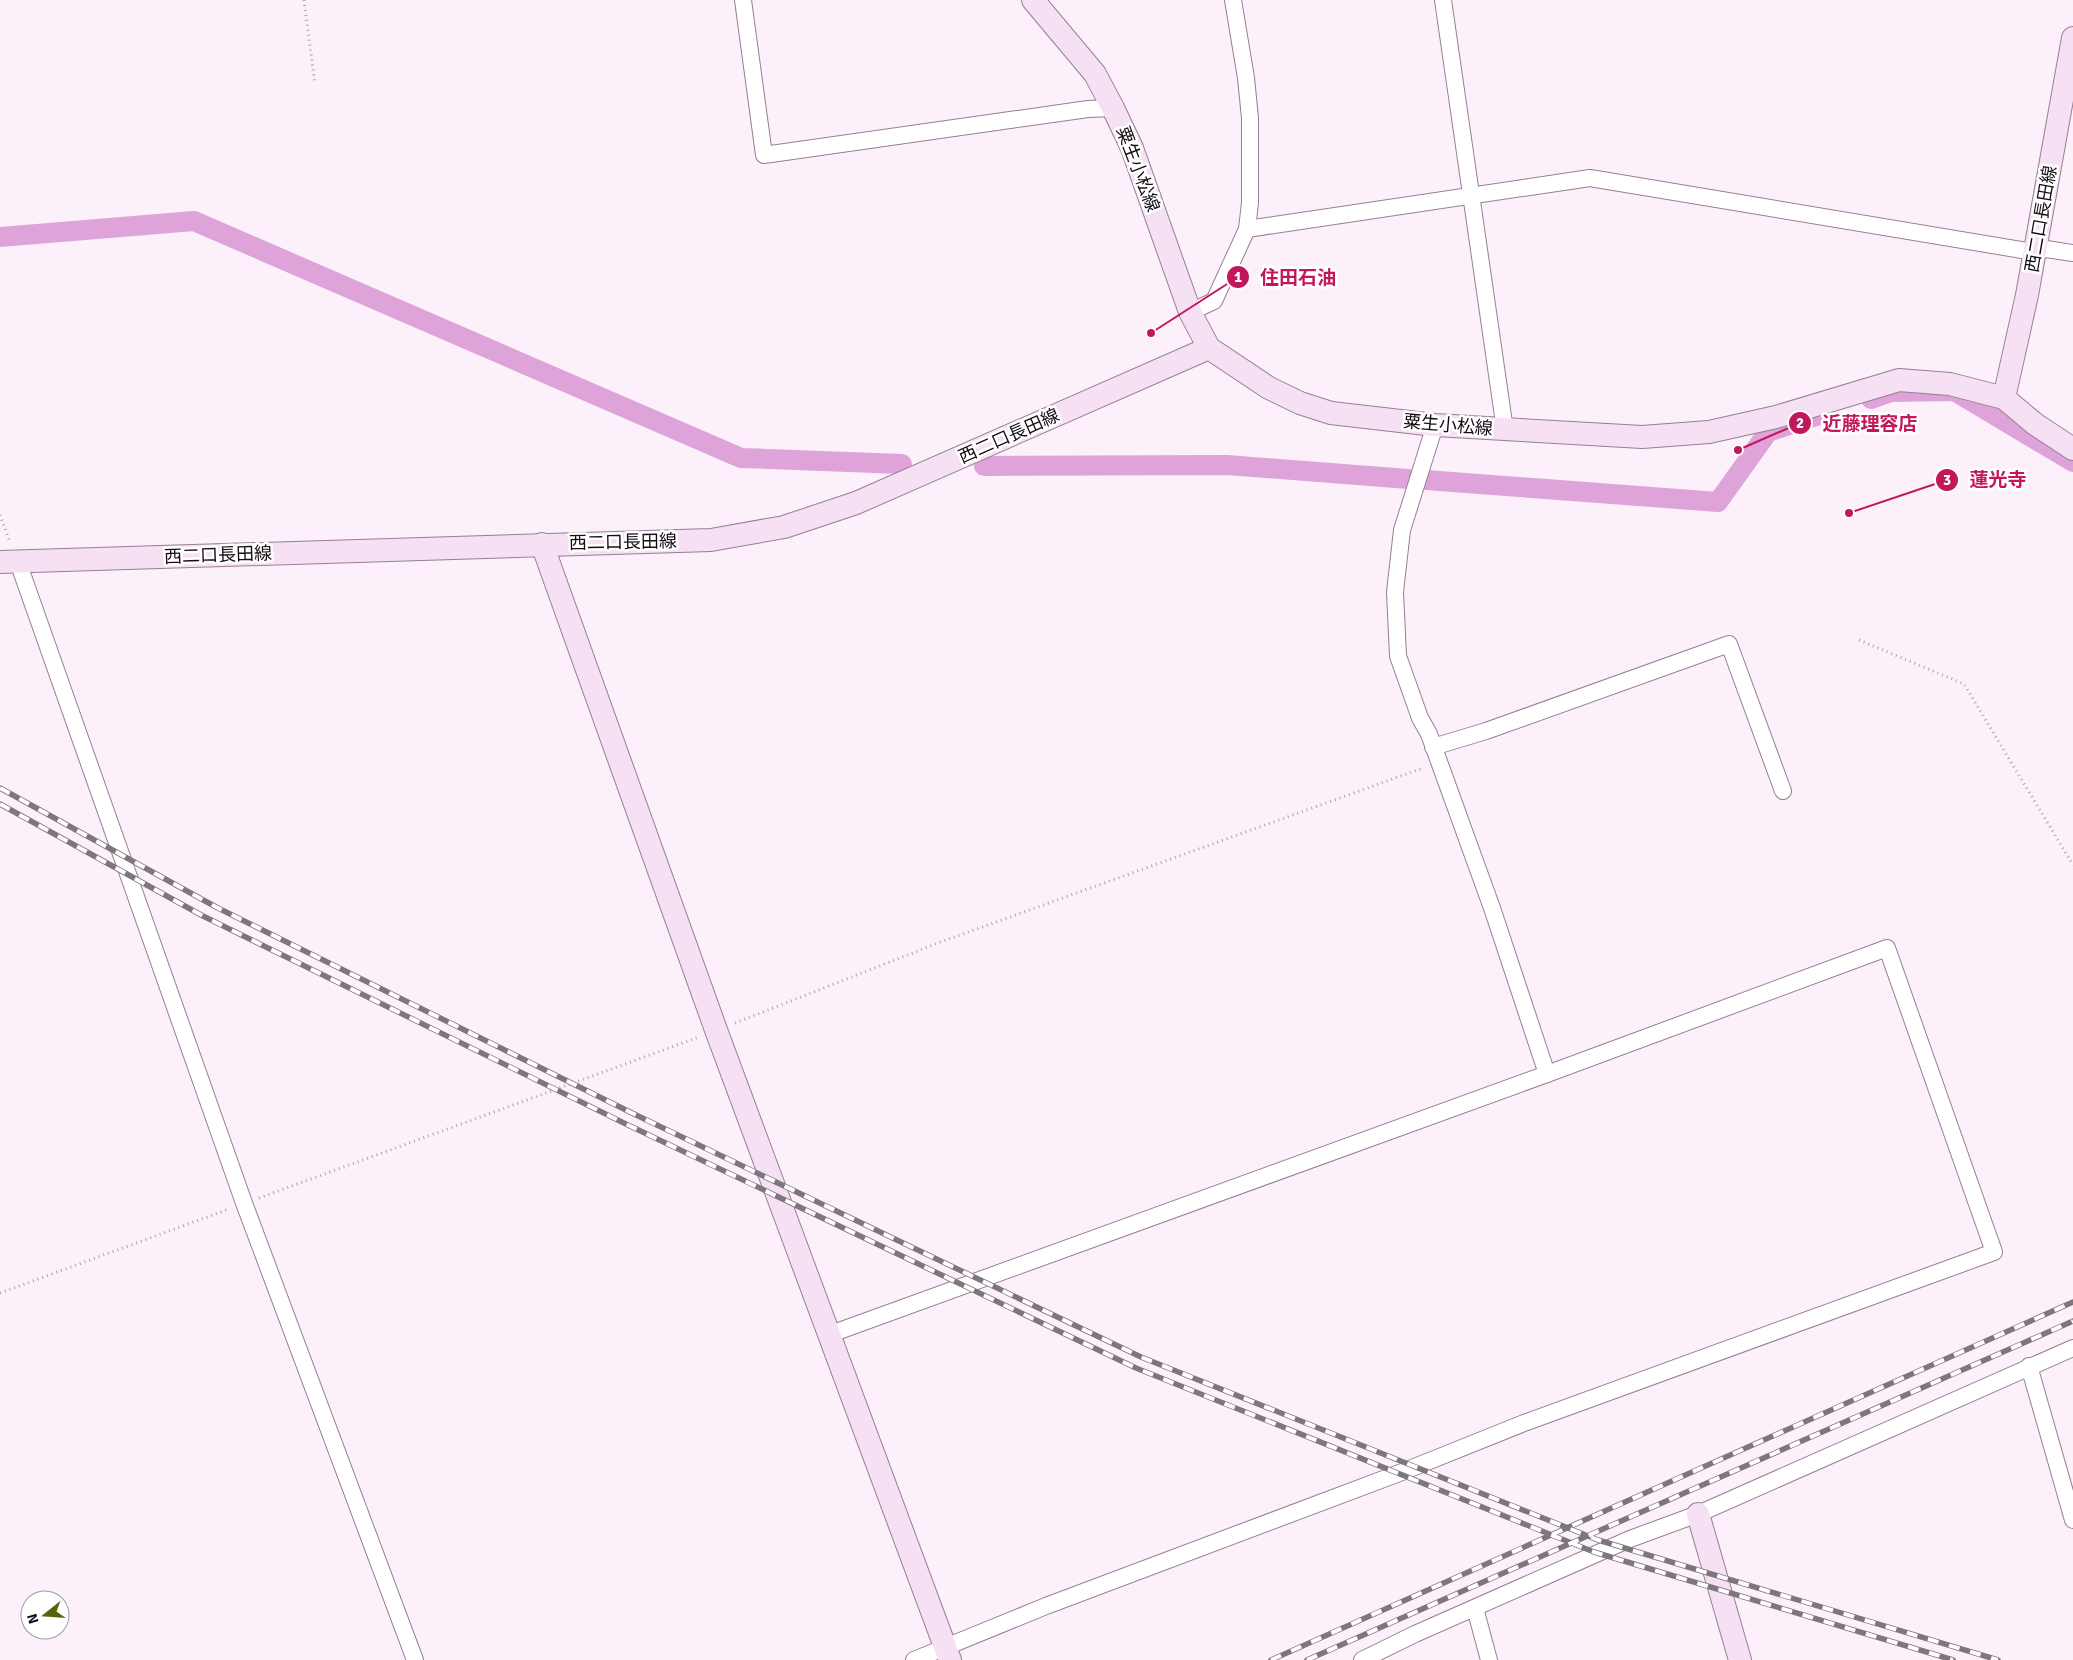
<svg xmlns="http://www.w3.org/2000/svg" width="2073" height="1660" viewBox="0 0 2073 1660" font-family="Signika,'Noto Sans JP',sans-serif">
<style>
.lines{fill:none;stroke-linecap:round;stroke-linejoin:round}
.canal{stroke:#dea3d9;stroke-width:20}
.street-casing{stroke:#977e94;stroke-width:18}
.secondary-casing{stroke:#977e94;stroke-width:24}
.path{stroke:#aca2ab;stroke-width:3;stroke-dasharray:1 4;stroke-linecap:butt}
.street{stroke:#fff;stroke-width:16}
.secondary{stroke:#f5e1f3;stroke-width:22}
.rail-casing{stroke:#7e757d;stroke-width:5.5}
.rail{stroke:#fff;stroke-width:4;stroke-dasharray:11;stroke-linecap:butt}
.labels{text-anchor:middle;stroke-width:5;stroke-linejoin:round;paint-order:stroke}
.street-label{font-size:18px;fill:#150c14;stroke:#fff}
.leader{fill:none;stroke:#c2185b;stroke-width:2}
.callout-dot{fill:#c2185b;stroke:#fff;stroke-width:2}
.mark-label{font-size:15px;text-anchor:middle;font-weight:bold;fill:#fff}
.callout-label{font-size:19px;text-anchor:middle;font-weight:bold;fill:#c2185b;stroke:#fff;stroke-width:5;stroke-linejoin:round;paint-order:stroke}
</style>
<rect width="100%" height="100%" fill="#fcf1fb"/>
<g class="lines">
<g class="canal">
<polyline points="0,237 194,221 741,458 902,464"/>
<polyline points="1871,399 1891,392 1954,391 2073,462"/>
<polyline points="984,466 1227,465 1408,479"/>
<polyline points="1426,480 1718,502 1768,432 1822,414"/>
</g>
<defs>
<g id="street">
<polyline points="743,0 764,155 1088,109 1113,108"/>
<polyline points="1443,0 1505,430"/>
<polyline points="1247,229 1590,178 2034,252 2046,249 2073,253"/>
<polyline points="1190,312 1214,301 1247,229 1250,203 1250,118 1246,78 1233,0"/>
<polyline points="1435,425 1402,530 1395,592 1398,656 1420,718 1429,734 1492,908 1547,1074"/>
<polyline points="18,562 244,1203 415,1660"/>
<polyline points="1433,747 1486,731 1729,644 1783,791"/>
<polyline points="828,1335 1547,1074 1887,948 1994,1252 1524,1423 1402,1472 1046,1606 914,1660"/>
<polyline points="2029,1366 2073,1520"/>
<polyline points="1475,1608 1489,1660"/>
<polyline points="1362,1660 1415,1634 1630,1539 1698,1514 2073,1348"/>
</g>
<g id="secondary">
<polyline points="1033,0 1095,74 1113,108 1132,148 1190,312 1209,348 1269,388 1300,403 1331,413 1435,425 1642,437 1709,432 1776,417 1899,380 1950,384 2004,398 2035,424 2073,449"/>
<polyline points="2004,398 2027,295 2073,38"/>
<polyline points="542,544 716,1030 950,1660"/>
<polyline points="0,562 711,540 784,527 856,503 1209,348"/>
<polyline points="1698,1514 1740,1660"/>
</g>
</defs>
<use href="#street" class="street-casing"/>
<use href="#secondary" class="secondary-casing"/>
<g class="path">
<polyline points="304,0 315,84"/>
<polyline points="0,515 10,542"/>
<polyline points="1859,640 1964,684 2073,865"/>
<polyline points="735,1023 938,943 1423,768"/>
<polyline points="259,1198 699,1037"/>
<polyline points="0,1293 229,1209"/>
</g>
<use href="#street" class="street"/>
<use href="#secondary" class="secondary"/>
<defs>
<g id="rail">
<polyline points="0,788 216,907 634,1114 1141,1357 1598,1540 1998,1660"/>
<polyline points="0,804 203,916 628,1125 1136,1368 1594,1552 1953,1660"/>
<polyline points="1271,1660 2073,1302"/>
<polyline points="1307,1660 2073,1321"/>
</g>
</defs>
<use href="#rail" class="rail-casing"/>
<use href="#rail" class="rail"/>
</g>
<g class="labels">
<g class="street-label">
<text transform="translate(1138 169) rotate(69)" y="6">粟生小松線</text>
<text transform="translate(2041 219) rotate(-80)" y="6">西二口長田線</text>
<text transform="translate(1448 425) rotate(5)" y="6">粟生小松線</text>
<text transform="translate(1009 436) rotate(-24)" y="6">西二口長田線</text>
<text transform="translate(623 542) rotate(-1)" y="6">西二口長田線</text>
<text transform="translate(218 555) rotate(-2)" y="6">西二口長田線</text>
</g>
</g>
<path class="leader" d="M1151 333L1238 277M1738 450L1800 423M1849 513L1947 480"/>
<g class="callout-dot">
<circle cx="1151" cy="333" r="5"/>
<circle cx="1738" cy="450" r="5"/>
<circle cx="1849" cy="513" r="5"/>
<circle cx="1238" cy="277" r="12"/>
<circle cx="1800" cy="423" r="12"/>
<circle cx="1947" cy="480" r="12"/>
</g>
<g class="mark-label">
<text x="1238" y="282">1</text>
<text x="1800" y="428">2</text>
<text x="1947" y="485">3</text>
</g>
<g class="callout-label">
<text x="1298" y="284">住田石油</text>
<text x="1870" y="430">近藤理容店</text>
<text x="1998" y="486">蓮光寺</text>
</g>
<g transform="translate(45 1615) rotate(253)"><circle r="24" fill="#ffffff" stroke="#a19ea1"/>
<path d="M0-4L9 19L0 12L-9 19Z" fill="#56650b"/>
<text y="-8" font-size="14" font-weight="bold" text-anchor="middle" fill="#150c14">N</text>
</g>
</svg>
